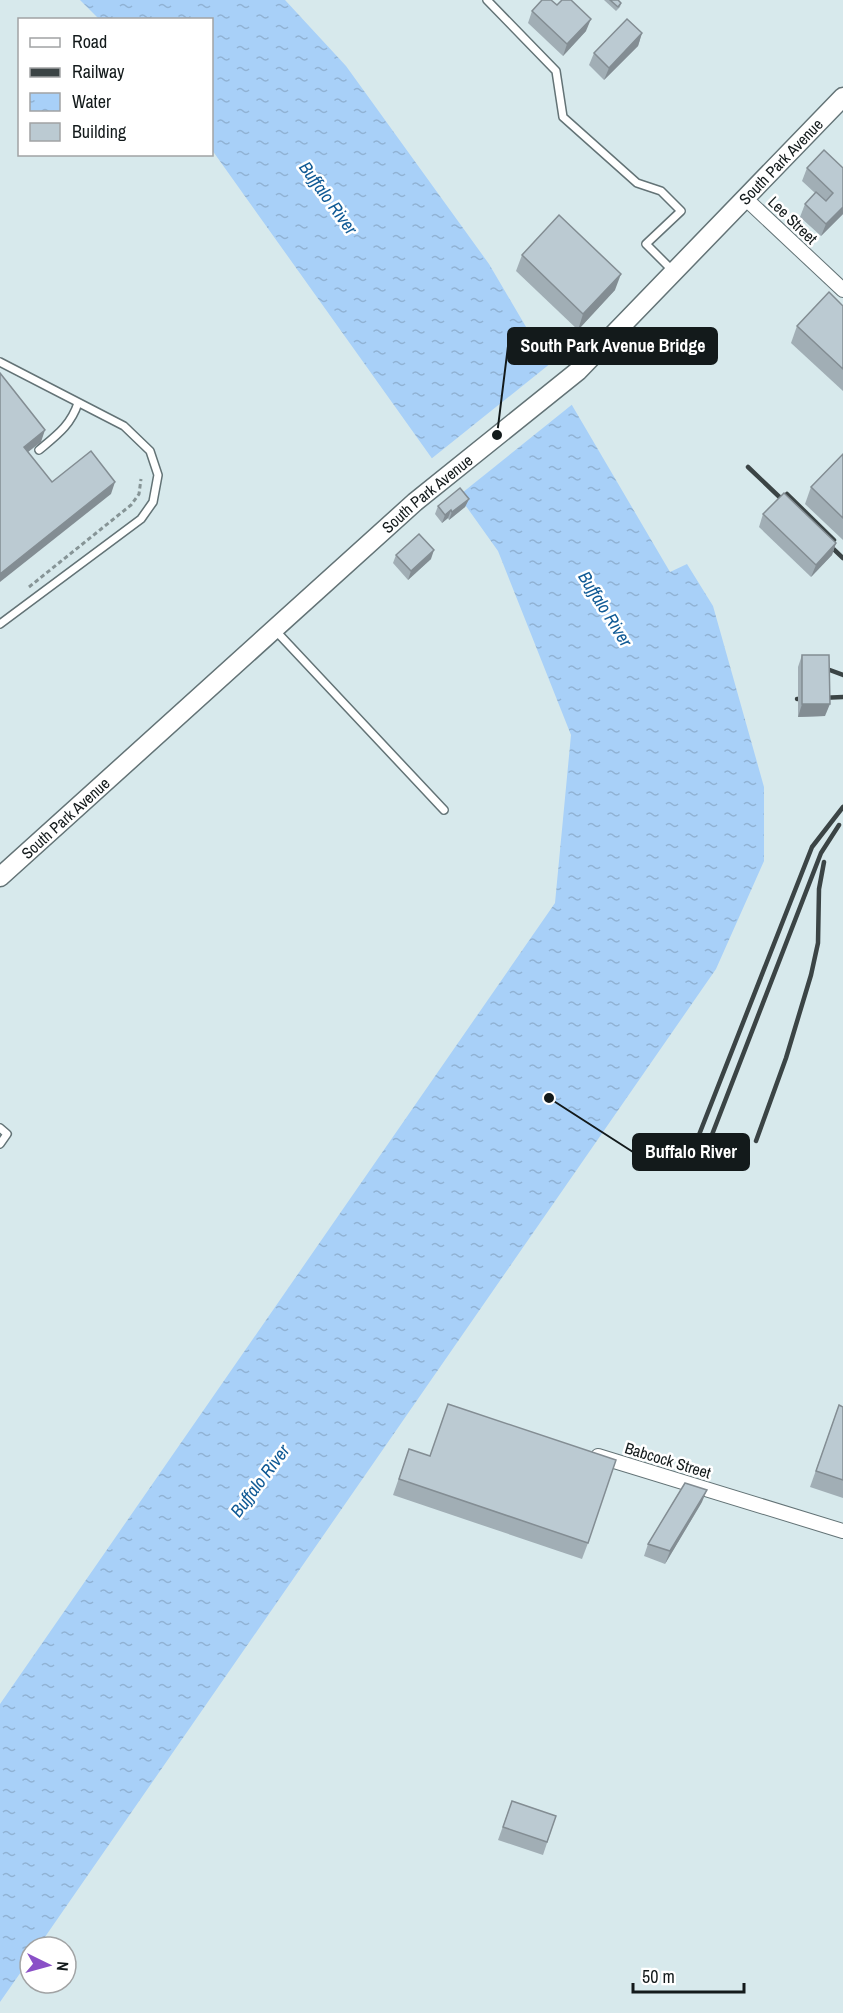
<svg xmlns="http://www.w3.org/2000/svg" width="843" height="2013" viewBox="0 0 843 2013" font-family="'Archivo Narrow',sans-serif">
<style>
.water{fill:url(#water-ripples)}
.pier{fill:#d7e9ec}
.lines{fill:none;stroke-linecap:round;stroke-linejoin:round}
.service-casing{stroke:#637376;stroke-width:10}
.minor-casing{stroke:#637376;stroke-width:16}
.tertiary-casing{stroke:#637376;stroke-width:21}
.path{stroke:#869496;stroke-width:3;stroke-dasharray:4.5 3;stroke-linecap:butt}
.service{stroke:#fff;stroke-width:7}
.minor{stroke:#fff;stroke-width:14}
.tertiary{stroke:#fff;stroke-width:18}
.rail{stroke:#3b4445;stroke-width:4.5}
.wall{fill:#a1aeb5}
.shaded-wall{fill:#838d93}
.building{fill:#bbcad2;stroke:#838d93;stroke-width:1.5}
.labels{text-anchor:middle;stroke-width:5;stroke-linejoin:round;paint-order:stroke}
.street-label{font-size:16px;fill:#131a1b;stroke:#fff}
.water-label{font-size:18px;font-style:italic;fill:#105a95;stroke:#fff}
.leader{fill:none;stroke:#131a1b;stroke-width:2}
.callout-dot{fill:#131a1b;stroke:#fff;stroke-width:2}
.callout{fill:#131a1b;stroke:#131a1b;stroke-width:2}
.callout-label{font-size:18px;text-anchor:middle;font-weight:bold;fill:#fff}
</style>
<defs>
<pattern id="water-ripples" width="26" height="14" patternUnits="userSpaceOnUse" patternTransform="scale(1.5)"><rect width="26" height="14" fill="#a8d0f8"/><path d="M2 4q2-2 4 0t4 0M15 11q2-2 4 0t4 0" fill="none" stroke="#90b2d4"/></pattern>
</defs>
<rect width="100%" height="100%" fill="#d7e9ec"/>
<polygon class="water" points="80,0 285,0 346,66 489,264 670,572 687,564 713,606 764,787 764,861 716,969 38,1947 30,1947 30,1959 0,2002 0,1704 555,903 571,735 498,551 212,150 212,20 99,19"/>
<polygon class="pier" points="551,363 574,403 457,497 431,459"/>
<g class="lines">
<defs>
<g id="service">
<polyline points="487,0 556,71 563,117 637,183 661,191 681,211 646,244 674,272"/>
<polyline points="0,362 124,426 150,451 158,475 153,502 141,519 0,624"/>
<path d="M39,450C57,435 71,425 78,403"/>
<polyline points="275,630 444,810"/>
<polyline points="0,1128 7,1134 0,1144"/>
</g>
<g id="minor">
<polyline points="746,199 843,290"/>
<polyline points="598,1456 843,1531"/>
</g>
<g id="tertiary">
<path id="s1" d="M0,877L415,502L578,371L843,97"/>
</g>
</defs>
<use href="#service" class="service-casing"/>
<use href="#minor" class="minor-casing"/>
<use href="#tertiary" class="tertiary-casing"/>
<polyline class="path" points="29,587 131,505 139,494 141,479"/>
<use href="#service" class="service"/>
<use href="#minor" class="minor"/>
<use href="#tertiary" class="tertiary"/>
<g class="rail">
<polyline points="748,467 791,508"/>
<polyline points="787,494 834,540"/>
<polyline points="821,537 843,558"/>
<polyline points="827,669 843,675"/>
<polyline points="797,699 843,697"/>
<polyline points="756,1141 786,1058 811,975 818,943 819,889 824,862"/>
<polyline points="695,1145 812,847 843,807"/>
<polyline points="708,1145 821,853 839,825"/>
</g>
</g>
<g class="wall">
<polygon points="604,0 618,0 621,3 620,7 616,11"/>
<polygon points="532,11 586,31 563,56 528,23"/>
<polygon points="642,33 638,46 604,80 589,65 594,53"/>
<polygon points="824,150 843,214 821,236 800,217 805,204 815,193 802,181 807,168"/>
<polygon points="522,255 615,290 578,330 516,271"/>
<polygon points="843,306 843,391 791,343 797,326"/>
<polygon points="843,454 843,540 805,504 811,487"/>
<polygon points="469,499 465,507 449,520 448,518 442,523 435,514 438,506"/>
<polygon points="763,514 836,543 832,555 811,577 759,527"/>
<polygon points="396,555 431,559 408,580 393,563"/>
<polygon points="802,655 825,716 798,717 798,667"/>
<polygon points="839,1405 843,1407 843,1498 810,1487"/>
<polygon points="409,1449 588,1543 582,1559 393,1495"/>
<polygon points="702,1502 665,1564 644,1556 648,1544"/>
<polygon points="512,1801 556,1816 543,1855 498,1840"/>
</g>
<g class="shaded-wall">
<polygon points="591,19 586,31 563,56 567,44"/>
<polygon points="642,33 638,46 604,80 609,68"/>
<polygon points="843,207 843,214 821,236 826,224"/>
<polygon points="621,274 615,290 578,330 583,314"/>
<polygon points="45,430 41,442 19,459 24,447"/>
<polygon points="115,482 111,494 0,582 0,574"/>
<polygon points="469,499 465,507 449,520 452,512"/>
<polygon points="451,510 448,518 442,523 445,515"/>
<polygon points="836,543 832,555 811,577 816,565"/>
<polygon points="434,550 431,559 408,580 411,571"/>
<polygon points="802,704 830,704 825,716 798,717"/>
<polygon points="707,1490 702,1502 665,1564 670,1551"/>
</g>
<g class="building">
<polygon points="542,0 551,0 557,5 562,0 571,0 591,19 567,44 532,11"/>
<polygon points="610,0 618,0 621,3 618,7"/>
<polygon points="627,19 642,33 609,68 594,53"/>
<polygon points="824,150 843,168 843,207 826,224 805,204 816,192 826,201 833,193 807,168"/>
<polygon points="559,215 621,274 583,314 522,255"/>
<polygon points="829,292 843,306 843,369 797,326"/>
<polygon points="0,373 45,430 24,447 52,482 91,451 115,482 0,574"/>
<polygon points="843,454 843,518 811,487"/>
<polygon points="460,488 469,499 452,512 451,510 445,515 438,506"/>
<polygon points="784,493 836,543 816,565 763,514"/>
<polygon points="419,534 434,550 411,571 396,555"/>
<polygon points="802,655 829,655 830,704 802,704"/>
<polygon points="448,1404 616,1460 588,1543 399,1479 409,1449 430,1456"/>
<polygon points="839,1405 843,1407 843,1480 816,1471"/>
<polygon points="685,1483 707,1490 670,1551 648,1544"/>
<polygon points="512,1801 556,1816 547,1842 503,1827"/>
</g>
<g class="labels">
<g class="street-label">
<text dy="6" stroke="none"><textPath href="#s1" startOffset="1060">South Park Avenue</textPath></text>
<text transform="translate(793 220) rotate(44)" y="6">Lee Street</text>
<text dy="6" stroke="none"><textPath href="#s1" startOffset="574">South Park Avenue</textPath></text>
<text dy="6" stroke="none"><textPath href="#s1" startOffset="88">South Park Avenue</textPath></text>
<text transform="translate(668 1460) rotate(17)" y="6">Babcock Street</text>
</g>
<g class="water-label">
<text transform="translate(328 198) rotate(54)" y="6">Buffalo River</text>
<text transform="translate(605 609) rotate(58)" y="6">Buffalo River</text>
<text transform="translate(260 1481) rotate(-53)" y="6">Buffalo River</text>
</g>
</g>
<path class="leader" d="M497 435L508 346M549 1098L633 1152"/>
<g class="callout-dot">
<circle cx="497" cy="435" r="6"/>
<circle cx="549" cy="1098" r="6"/>
</g>
<g class="callout">
<rect x="508" y="328" width="209" height="36" rx="6"/>
<rect x="633" y="1134" width="116" height="36" rx="6"/>
</g>
<g class="callout-label">
<text x="613" y="352">South Park Avenue Bridge</text>
<text x="691" y="1158">Buffalo River</text>
</g>
<rect x="18" y="18" width="195" height="138" fill="#ffffff" stroke="#a1a3a4" stroke-width="1.5"/>
<rect x="30" y="38" width="30" height="9" fill="#ffffff" stroke="#a1a3a4" stroke-width="1.5"/>
<text x="72" y="48" font-size="18" fill="#131a1b">Road</text>
<rect x="30" y="68" width="30" height="9" fill="#3b4445" stroke="#a1a3a4" stroke-width="1.5"/>
<text x="72" y="78" font-size="18" fill="#131a1b">Railway</text>
<rect x="30" y="93" width="30" height="18" fill="url(#water-ripples)" stroke="#a1a3a4" stroke-width="1.5"/>
<text x="72" y="108" font-size="18" fill="#131a1b">Water</text>
<rect x="30" y="123" width="30" height="18" fill="#bbcad2" stroke="#a1a3a4" stroke-width="1.5"/>
<text x="72" y="138" font-size="18" fill="#131a1b">Building</text>
<g transform="translate(48 1965) rotate(95)"><circle r="28" fill="#ffffff" stroke="#a1a3a4" stroke-width="1.5"/>
<path d="M0-4.5L10 22L0 15L-10 22Z" fill="#8a50c7"/>
<text y="-9" font-size="16" font-weight="bold" text-anchor="middle" fill="#131a1b">N</text>
</g>
<path d="M633 1983v9h111v-9" fill="none" stroke="#131a1b" stroke-width="3"/>
<text x="642" y="1983" font-size="18" fill="#131a1b" stroke="#ffffff" stroke-width="4.5" paint-order="stroke">50 m</text>
</svg>
